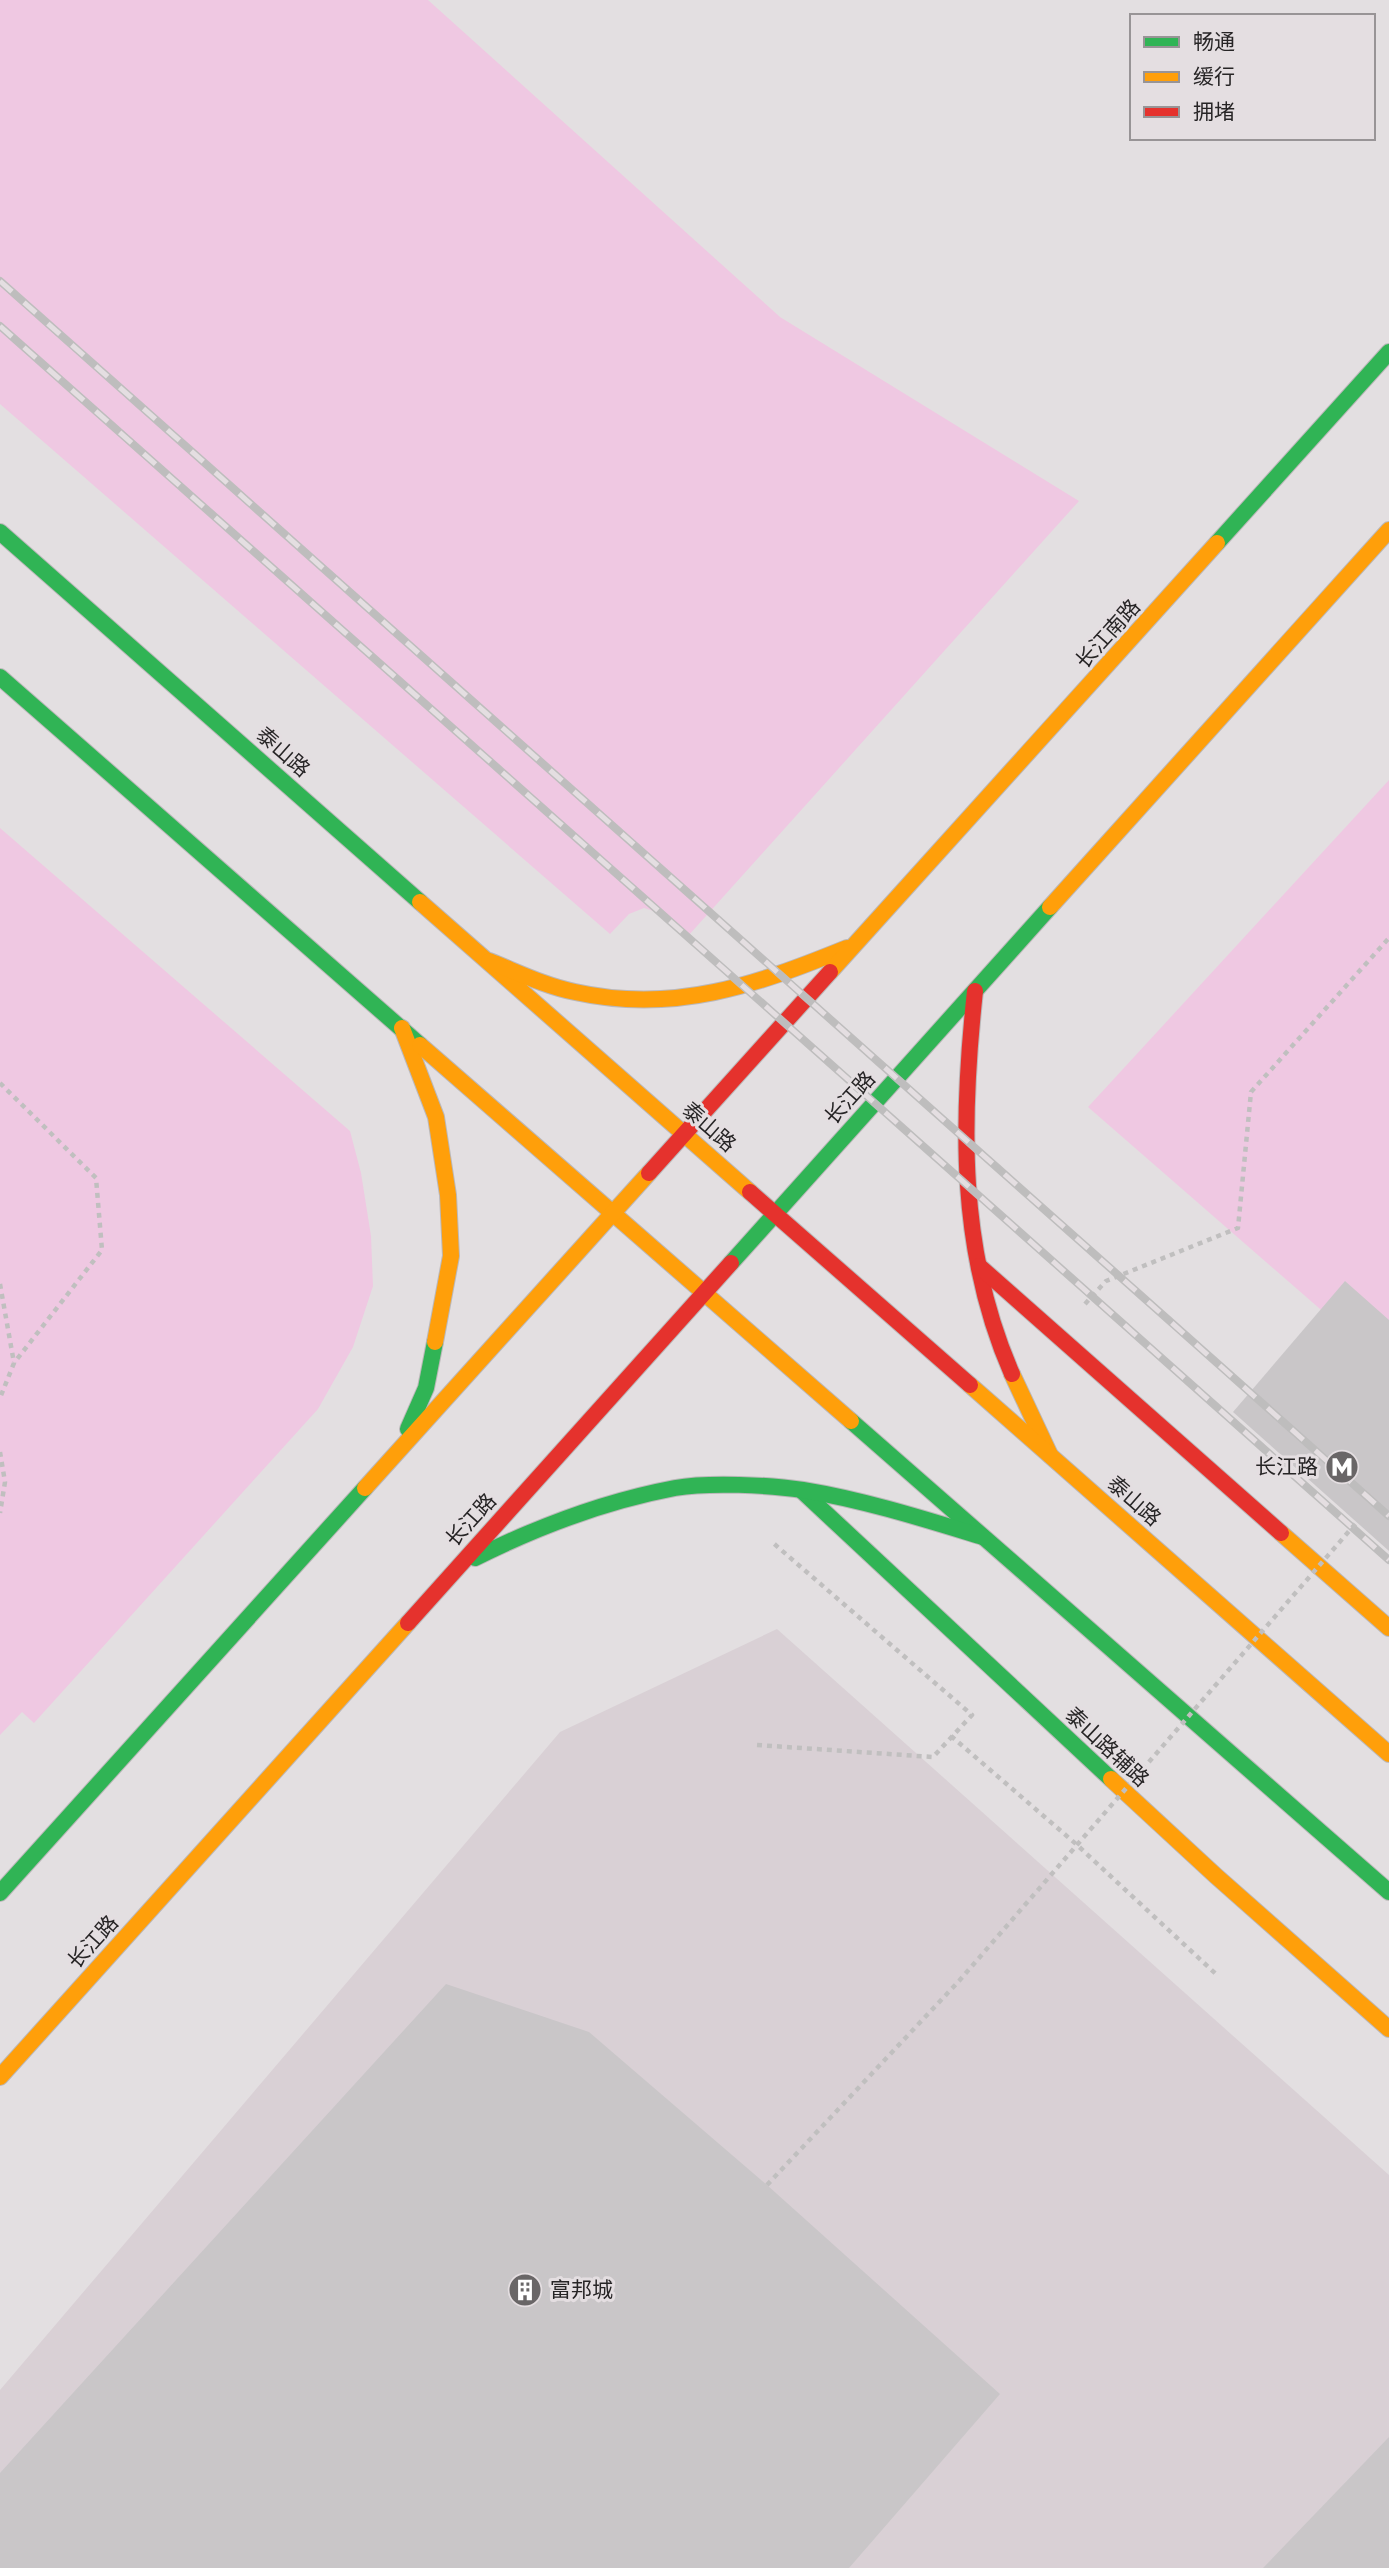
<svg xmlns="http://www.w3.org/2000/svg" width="1389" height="2568" viewBox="0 0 1389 2568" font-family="'Roboto Condensed','Noto Sans SC',sans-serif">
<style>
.built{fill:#d9d0d5}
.green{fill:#efc8e2}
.building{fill:#c9c6c8}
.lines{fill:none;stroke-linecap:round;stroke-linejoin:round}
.fast-casing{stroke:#bbb8b9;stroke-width:18}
.slow-casing{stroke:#bbb8b9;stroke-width:18}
.jam-casing{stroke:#bbb8b9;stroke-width:18}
.path{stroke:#c0bfbf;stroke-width:4.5;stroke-dasharray:5 5;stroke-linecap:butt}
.fast{stroke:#30b455;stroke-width:16}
.slow{stroke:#ff9f0a;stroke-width:16}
.jam{stroke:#e5322d;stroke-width:16}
.rail-casing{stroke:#bebdbd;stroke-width:8}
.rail{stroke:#e4dee1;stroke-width:5;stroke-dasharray:16;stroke-linecap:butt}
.path-bridge{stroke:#c0bfbf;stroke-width:4.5;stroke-dasharray:5 5;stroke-linecap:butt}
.labels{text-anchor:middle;stroke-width:6;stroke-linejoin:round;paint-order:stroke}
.street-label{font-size:21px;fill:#272526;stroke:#e4dee1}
.poi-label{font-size:21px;fill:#272526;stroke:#e4dee1;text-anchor:end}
</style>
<rect width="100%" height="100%" fill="#e3dfe1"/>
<polygon class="built" points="777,1629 1389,2175 1389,2568 0,2568 0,2390 560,1732"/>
<g class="green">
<polygon points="0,0 428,0 780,317 1079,501 688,936 666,915 644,908 629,914 610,934 0,404"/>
<polygon points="1389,780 1389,1369 1088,1107"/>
<polygon points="0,828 350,1131 361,1173 371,1236 373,1286 353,1347 318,1409 34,1723 22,1712 0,1735"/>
</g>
<g class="building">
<polygon points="1345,1281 1389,1320 1389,1551 1233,1412"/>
<polygon points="446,1984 589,2032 767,2185 1000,2394 849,2568 0,2568 0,2473"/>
<polygon points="1389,2437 1389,2568 1263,2568"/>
</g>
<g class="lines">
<defs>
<g id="fast">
<polyline points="0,532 420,902"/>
<polyline points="1217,543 1389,352"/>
<polyline points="0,677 420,1045"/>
<polyline points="731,1263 1050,907"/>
<polyline points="851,1421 1389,1892"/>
<polyline points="408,1429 426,1388 435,1342"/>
<polyline points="801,1490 1111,1779"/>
<path d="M475,1558C537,1527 606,1501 675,1488C709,1482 769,1485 803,1490C864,1500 924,1519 983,1537"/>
<polyline points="0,1893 365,1488"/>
</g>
<g id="slow">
<polyline points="420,902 750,1192"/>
<polyline points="1050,907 1389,530"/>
<path d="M489,961C517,972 545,986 575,992C674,1014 756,985 847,948"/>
<polyline points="830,972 1217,543"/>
<polyline points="402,1028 436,1117 448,1195 451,1256 435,1342"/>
<polyline points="420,1045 851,1421"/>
<polyline points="1012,1374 1050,1455"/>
<polyline points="970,1385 1389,1754"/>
<polyline points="365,1488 649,1173"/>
<polyline points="1281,1533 1389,1628"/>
<polyline points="1111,1779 1216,1876 1389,2029"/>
<polyline points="0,2077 408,1623"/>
</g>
<g id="jam">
<path d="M975,991C961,1121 958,1251 1012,1374"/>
<polyline points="649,1173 830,972"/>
<polyline points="750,1192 970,1385"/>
<polyline points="979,1266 1281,1533"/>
<polyline points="408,1623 731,1263"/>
</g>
</defs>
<use href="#fast" class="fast-casing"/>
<use href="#slow" class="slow-casing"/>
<use href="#jam" class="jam-casing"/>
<g class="path">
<polyline points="0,1083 96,1178 102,1250 14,1363"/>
<polyline points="0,1284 14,1363 0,1398"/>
<polyline points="1085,1304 1106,1281 1238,1228 1251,1092 1389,938"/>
<polyline points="0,1452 5,1482 0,1513"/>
<polyline points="951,1736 1076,1844 1217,1975"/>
<polyline points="757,1745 933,1757 972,1715 772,1542"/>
</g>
<use href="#fast" class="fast"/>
<use href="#slow" class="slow"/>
<use href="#jam" class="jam"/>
<defs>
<g id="rail">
<polyline points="0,281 1389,1516"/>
<polyline points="0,326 1389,1560"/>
</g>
</defs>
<use href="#rail" class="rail-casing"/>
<use href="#rail" class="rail"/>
<polyline class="path-bridge" points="767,2185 959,1981 1357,1522"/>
</g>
<defs>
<symbol id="metro-disc" viewBox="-11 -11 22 22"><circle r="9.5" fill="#696667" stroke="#e4dee1"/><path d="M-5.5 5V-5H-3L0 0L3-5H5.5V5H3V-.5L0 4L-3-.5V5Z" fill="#fff"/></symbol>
<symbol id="building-disc" viewBox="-11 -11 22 22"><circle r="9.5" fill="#696667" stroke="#e4dee1"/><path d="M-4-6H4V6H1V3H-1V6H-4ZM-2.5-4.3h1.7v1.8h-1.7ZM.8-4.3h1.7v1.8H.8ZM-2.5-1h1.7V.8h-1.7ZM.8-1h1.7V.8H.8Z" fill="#fff"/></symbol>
</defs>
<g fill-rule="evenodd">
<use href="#metro-disc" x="1323" y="1448" width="38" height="38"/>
<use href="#building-disc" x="506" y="2271" width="38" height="38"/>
</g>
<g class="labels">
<g class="street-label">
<text transform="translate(1108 634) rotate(-48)" y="7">长江南路</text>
<text transform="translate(283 752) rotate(41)" y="7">泰山路</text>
<text transform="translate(850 1098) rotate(-48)" y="7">长江路</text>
<text transform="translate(709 1127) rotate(41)" y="7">泰山路</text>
<text transform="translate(1134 1501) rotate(41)" y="7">泰山路</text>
<text transform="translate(471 1520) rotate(-48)" y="7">长江路</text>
<text transform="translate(1107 1747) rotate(43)" y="7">泰山路辅路</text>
<text transform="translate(93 1942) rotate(-48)" y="7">长江路</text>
</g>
<g class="poi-label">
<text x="1318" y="1474">长江路</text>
<text x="550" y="2297" text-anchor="start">富邦城</text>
</g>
</g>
<rect x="1130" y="14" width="245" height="126" fill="#e4dee1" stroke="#989496" stroke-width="2"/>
<rect x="1144" y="37" width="35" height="10" fill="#30b455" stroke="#989496" stroke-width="2"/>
<text x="1193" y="49" font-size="21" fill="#272526">畅通</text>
<rect x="1144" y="72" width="35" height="10" fill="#ff9f0a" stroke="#989496" stroke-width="2"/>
<text x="1193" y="84" font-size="21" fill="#272526">缓行</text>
<rect x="1144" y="107" width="35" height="10" fill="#e5322d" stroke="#989496" stroke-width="2"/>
<text x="1193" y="119" font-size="21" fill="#272526">拥堵</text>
</svg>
